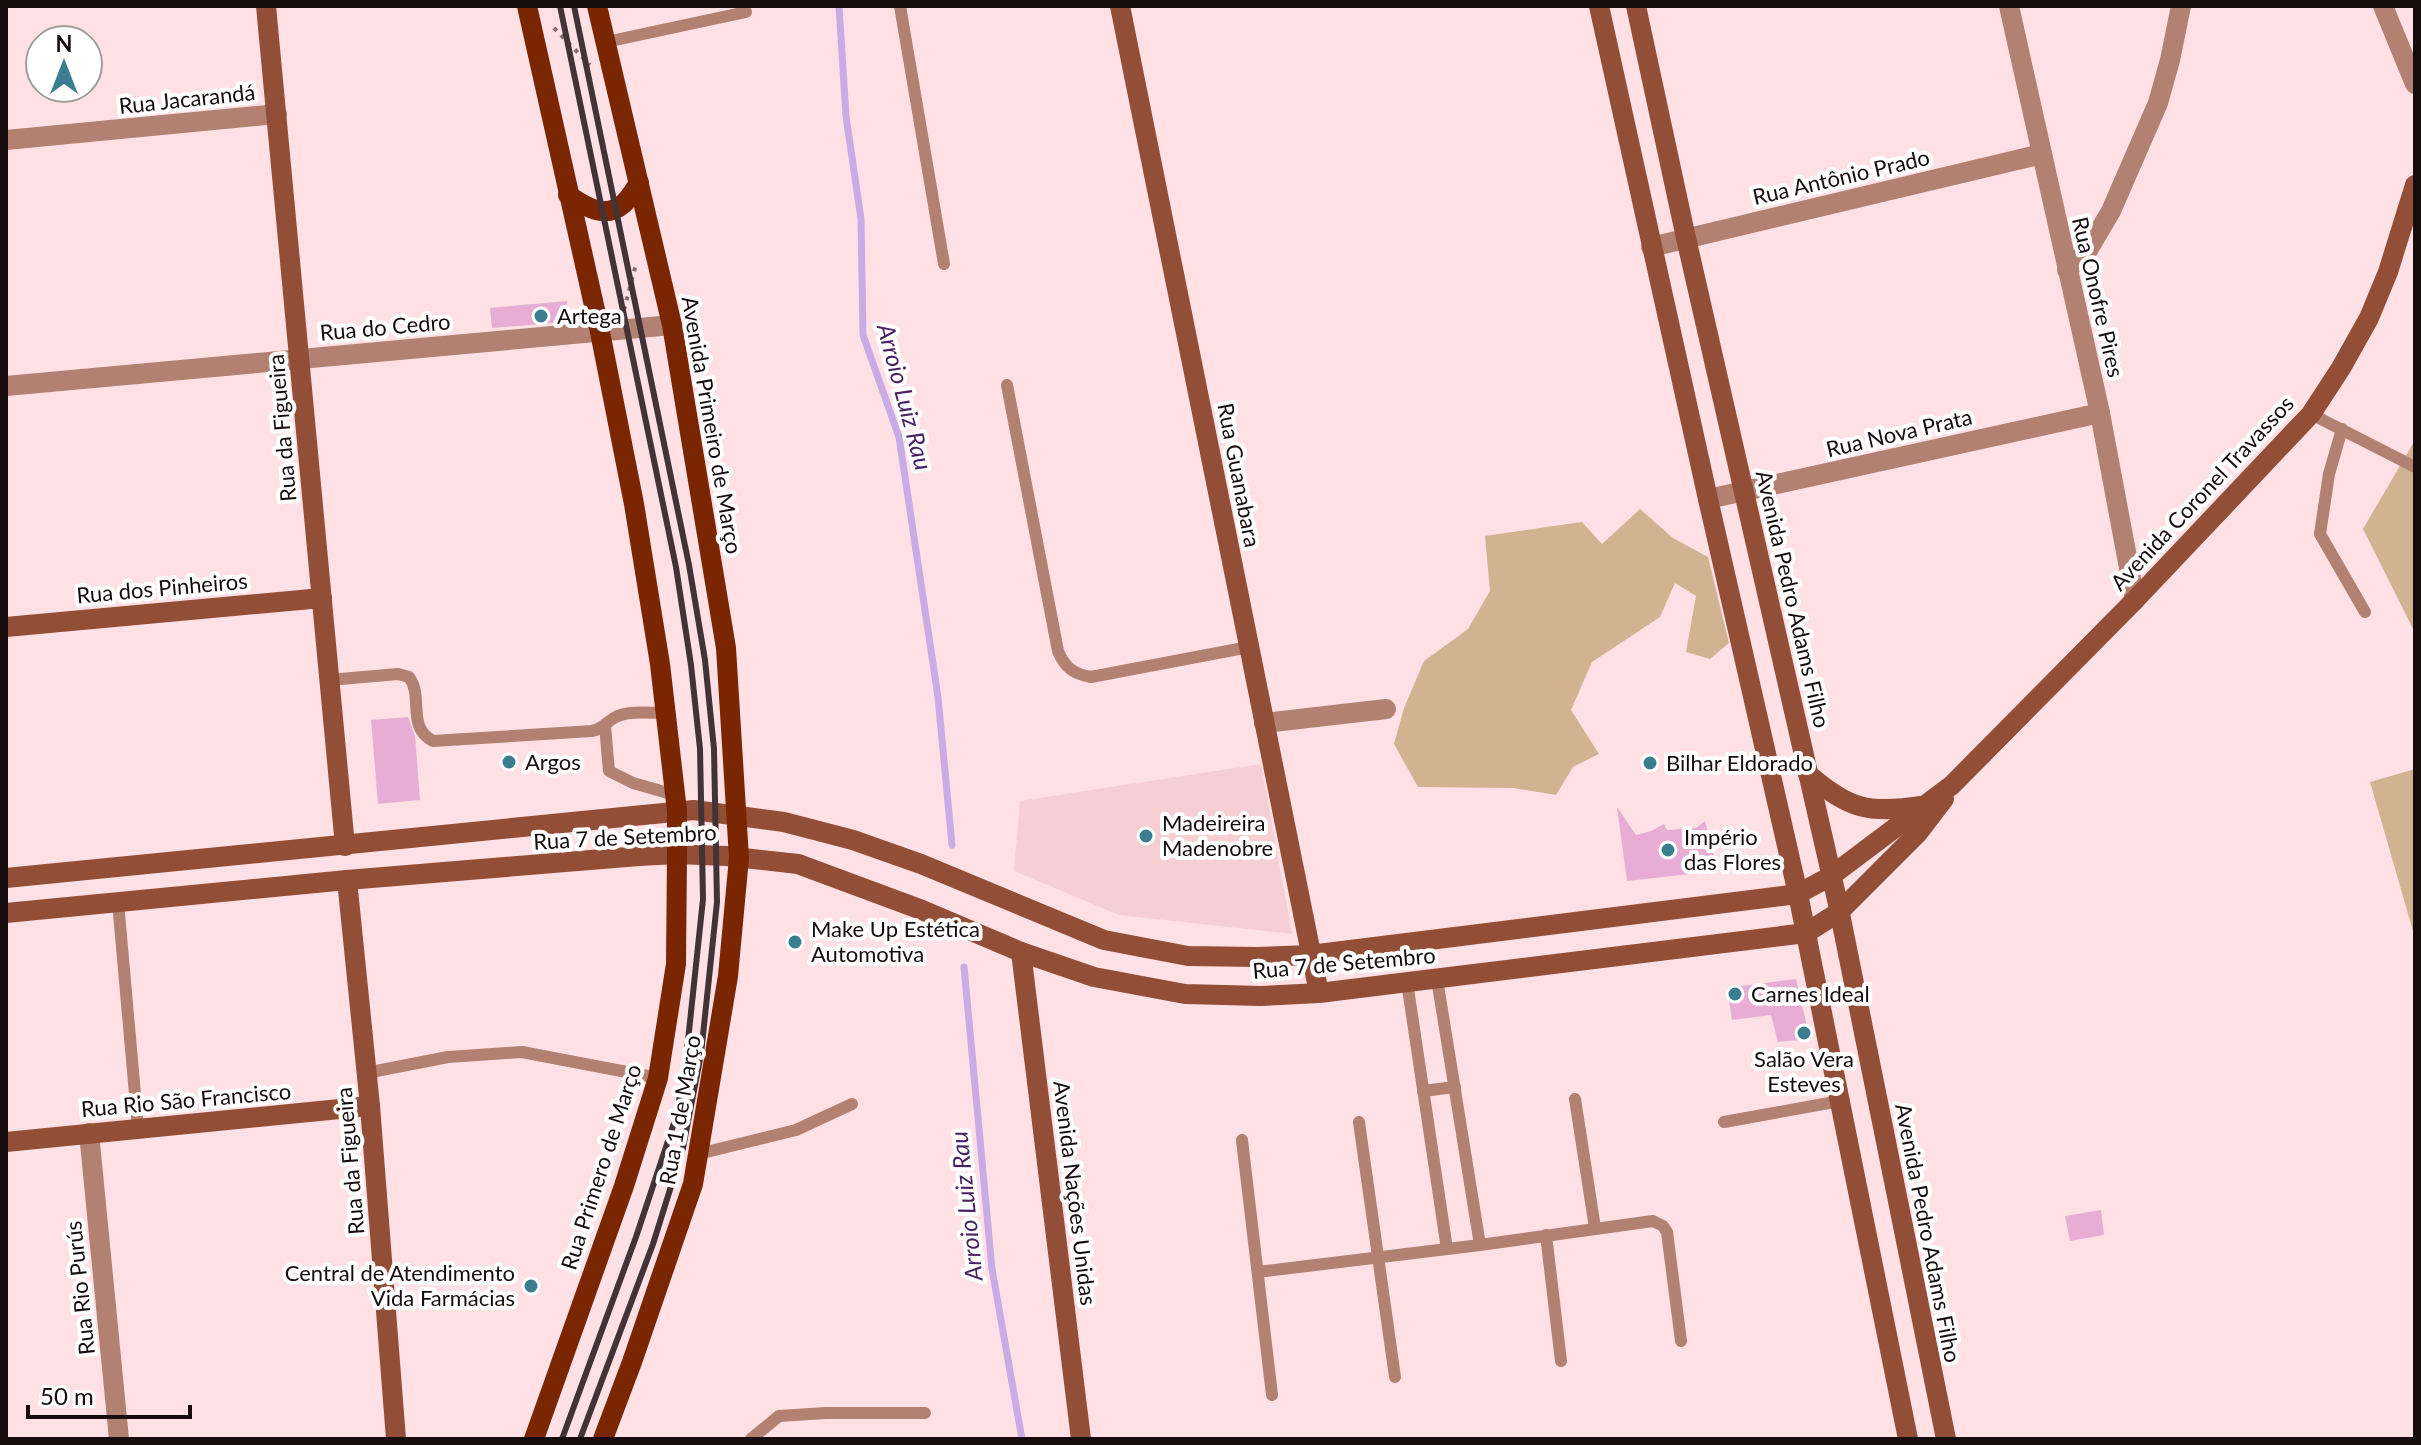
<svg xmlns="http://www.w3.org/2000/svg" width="2421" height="1445" viewBox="0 0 2421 1445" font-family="Lato,sans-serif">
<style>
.built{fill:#f5cfd4}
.green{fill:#d2b391}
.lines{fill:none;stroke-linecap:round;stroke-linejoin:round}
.stream{stroke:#c9ace5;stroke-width:7}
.building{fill:#e7add5}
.path{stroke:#7f6b6f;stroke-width:4;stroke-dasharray:4 6;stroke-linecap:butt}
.lane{stroke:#b28171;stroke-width:12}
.street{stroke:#b28171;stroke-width:20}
.secondary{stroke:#934e37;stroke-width:20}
.primary{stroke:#7a2603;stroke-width:20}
.rail{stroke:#413336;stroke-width:6}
.poi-dot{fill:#3b7e8f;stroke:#fff;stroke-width:3}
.labels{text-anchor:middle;stroke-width:8;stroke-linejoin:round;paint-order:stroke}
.street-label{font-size:22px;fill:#160c0e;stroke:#fff}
.poi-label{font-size:22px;fill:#160c0e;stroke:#fff;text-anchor:start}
.water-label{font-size:24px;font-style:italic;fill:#472164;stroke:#fff}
</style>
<rect width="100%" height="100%" fill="#ffe0e5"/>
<polygon class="built" points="1261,764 1292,934 1119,915 1014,871 1020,801"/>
<g class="green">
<polygon points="2415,440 2415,633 2363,529"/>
<polygon points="1640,509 1673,538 1708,557 1729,643 1710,659 1686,652 1696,596 1675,583 1660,617 1592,662 1571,710 1599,754 1573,767 1556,795 1513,788 1418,787 1394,744 1404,708 1424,661 1468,629 1490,591 1485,536 1582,522 1602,544"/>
<polygon points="2415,769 2415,938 2370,782"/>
</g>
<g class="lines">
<g class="stream">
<polyline points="839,6 846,116 861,219 863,335 899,437 938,697 952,845"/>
<polyline points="964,967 992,1269 1022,1439"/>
</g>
</g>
<g class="building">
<polygon points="567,301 568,320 567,322 492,328 490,308"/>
<polygon points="408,717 415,736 420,800 378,804 371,720"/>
<polygon points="1617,807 1636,835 1651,831 1664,824 1667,830 1696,828 1705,821 1718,871 1627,881"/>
<polygon points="1796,979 1810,1039 1778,1042 1771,1015 1732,1020 1727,988"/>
<polygon points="2101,1210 2104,1235 2070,1241 2065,1216"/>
</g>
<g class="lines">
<g class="path">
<polyline points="554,28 590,65"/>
<polyline points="624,310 636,264"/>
</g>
<g class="lane">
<polyline points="900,6 944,264"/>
<polyline points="606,42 746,12"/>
<path d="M1007,385L1058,651C1065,668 1074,674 1091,677L1249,647"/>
<polyline points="2311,414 2415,467"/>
<polyline points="2342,429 2329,474 2320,534 2365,612"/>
<path d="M329,680L398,674L409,677C424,697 406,727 433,741L592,731C602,729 606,723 614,718C627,710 651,713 665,713"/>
<polyline points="605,726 609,771 633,783 675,795"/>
<polyline points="118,902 138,1128"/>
<polyline points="1437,979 1480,1245"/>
<polyline points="1407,982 1447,1249"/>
<polyline points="366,1073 448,1057 522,1052 658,1078"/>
<polyline points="1423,1091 1455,1087"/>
<polyline points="1575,1099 1595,1228"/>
<polyline points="1359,1122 1395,1377"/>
<polyline points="1724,1122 1840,1101"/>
<polyline points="1242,1140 1272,1395"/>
<polyline points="698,1154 796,1130 852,1104"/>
<polyline points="1546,1235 1561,1361"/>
<polyline points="1258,1272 1480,1245 1653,1221 1663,1226 1667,1232 1681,1341"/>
<polyline points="751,1439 779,1416 826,1413 925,1413"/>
</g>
<g class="street">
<polyline points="2009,6 2100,413 2135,600"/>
<polyline points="2383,6 2415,84"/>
<polyline points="6,140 277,114"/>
<polyline points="1651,247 2042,154"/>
<polyline points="2067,270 2088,250 2111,211 2158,103 2170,60 2181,6"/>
<polyline points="6,386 672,325"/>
<polyline points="1708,499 2100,413"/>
<polyline points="1264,723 1386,709"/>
<polyline points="89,1133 119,1439"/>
</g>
<g class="secondary">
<polyline points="266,6 345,846"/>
<polyline points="1120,6 1319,993"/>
<polyline points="1599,6 1708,499 1798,894 1908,1439"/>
<polyline points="1636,6 1686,238 1838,904 1946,1439"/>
<polyline points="6,627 322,598"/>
<path d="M1808,774C1848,809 1869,814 1921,806"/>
<polyline points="6,878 694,810 784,822 853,840 921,864 1104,940 1188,956 1256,957 1310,955 1798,894 1831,876 1952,785 2135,600 2311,414 2341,368 2369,318 2388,272 2415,185"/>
<polyline points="347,880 370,1106 396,1439"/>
<polyline points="6,913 347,880 639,856 677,854 726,856 798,864 922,910 1021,952 1094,977 1185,994 1261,996 1319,993 1806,933 1839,912 1918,833 1944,799"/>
<polyline points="1021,952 1081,1439"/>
<polyline points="6,1142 370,1106"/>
</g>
<g class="primary">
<polyline points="527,6 600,332 634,504 660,664 677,811 677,854 676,964 658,1078 624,1186 534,1439"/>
<polyline points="597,6 672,325 726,648 739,858 728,976 693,1184 632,1362 603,1439"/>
<path d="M568,195C584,206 605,220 623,204C629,199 634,190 639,183"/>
</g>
<g class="rail">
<polyline points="560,6 676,567 691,665 700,749 703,899 687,1050 677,1114 636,1237 562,1439"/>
<polyline points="574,6 689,565 705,660 714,749 717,902 701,1054 683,1148 653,1244 580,1439"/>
</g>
</g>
<g class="poi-dot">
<circle cx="541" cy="316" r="8"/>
<circle cx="509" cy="762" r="8"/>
<circle cx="1650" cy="763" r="8"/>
<circle cx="1146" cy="836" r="8"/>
<circle cx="1668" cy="850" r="8"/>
<circle cx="795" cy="942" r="8"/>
<circle cx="1735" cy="994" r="8"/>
<circle cx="1804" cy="1033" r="8"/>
<circle cx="531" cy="1286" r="8"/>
</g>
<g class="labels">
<g class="street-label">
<text transform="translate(187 99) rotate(-6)" y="8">Rua Jacarandá</text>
<text transform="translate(1841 177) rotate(-13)" y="8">Rua Antônio Prado</text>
<text transform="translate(2098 297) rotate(77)" y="8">Rua Onofre Pires</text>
<text transform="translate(385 327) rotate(-5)" y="8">Rua do Cedro</text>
<text transform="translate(712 425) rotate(80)" y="8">Avenida Primeiro de Março</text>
<text transform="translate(282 428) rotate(-95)" y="8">Rua da Figueira</text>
<text transform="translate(1899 433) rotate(-13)" y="8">Rua Nova Prata</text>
<text transform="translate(1239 475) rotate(79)" y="8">Rua Guanabara</text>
<text transform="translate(2202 493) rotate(-47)" y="8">Avenida Coronel Travassos</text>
<text transform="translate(162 588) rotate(-5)" y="8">Rua dos Pinheiros</text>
<text transform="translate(1793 599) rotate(77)" y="8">Avenida Pedro Adams Filho</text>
<text transform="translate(625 837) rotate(-3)" y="8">Rua 7 de Setembro</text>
<text transform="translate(1344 963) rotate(-5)" y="8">Rua 7 de Setembro</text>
<text transform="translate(186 1100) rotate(-5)" y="8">Rua Rio São Francisco</text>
<text transform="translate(680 1110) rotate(-80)" y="8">Rua 1 de Março</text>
<text transform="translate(350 1161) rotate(-95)" y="8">Rua da Figueira</text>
<text transform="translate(601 1167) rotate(-72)" y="8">Rua Primero de Março</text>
<text transform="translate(1075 1193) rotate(83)" y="8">Avenida Nações Unidas</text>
<text transform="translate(1928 1233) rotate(79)" y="8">Avenida Pedro Adams Filho</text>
<text transform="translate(80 1288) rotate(-96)" y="8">Rua Rio Purús</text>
</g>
<g class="poi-label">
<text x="557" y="324">Artega</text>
<text x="525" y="770">Argos</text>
<text x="1666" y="771">Bilhar Eldorado</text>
<text x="1162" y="831">Madeireira<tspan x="1162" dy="25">Madenobre</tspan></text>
<text x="1684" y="845">Império<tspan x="1684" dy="25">das Flores</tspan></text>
<text x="811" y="937">Make Up Estética<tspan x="811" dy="25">Automotiva</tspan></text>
<text x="1751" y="1002">Carnes Ideal</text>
<text x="1804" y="1067" text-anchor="middle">Salão Vera<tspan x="1804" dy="25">Esteves</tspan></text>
<text x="515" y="1281" text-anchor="end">Central de Atendimento<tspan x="515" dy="25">Vida Farmácias</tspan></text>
</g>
<g class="water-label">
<text transform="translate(904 397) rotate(75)" y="8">Arroio Luiz Rau</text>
<text transform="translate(967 1206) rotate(-96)" y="8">Arroio Luiz Rau</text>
</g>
</g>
<rect width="2421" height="1445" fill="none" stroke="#160c0e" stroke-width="16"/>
<g transform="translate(64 64)"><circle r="38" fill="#ffffff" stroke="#a29e9f" stroke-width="2"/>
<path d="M0-6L14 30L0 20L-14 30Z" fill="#3b7e8f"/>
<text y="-12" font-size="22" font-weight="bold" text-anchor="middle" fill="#160c0e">N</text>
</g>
<path d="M28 1405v12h162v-12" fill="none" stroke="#160c0e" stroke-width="4"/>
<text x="40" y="1405" font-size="24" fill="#160c0e" stroke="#ffffff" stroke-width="6" paint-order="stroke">50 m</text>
</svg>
